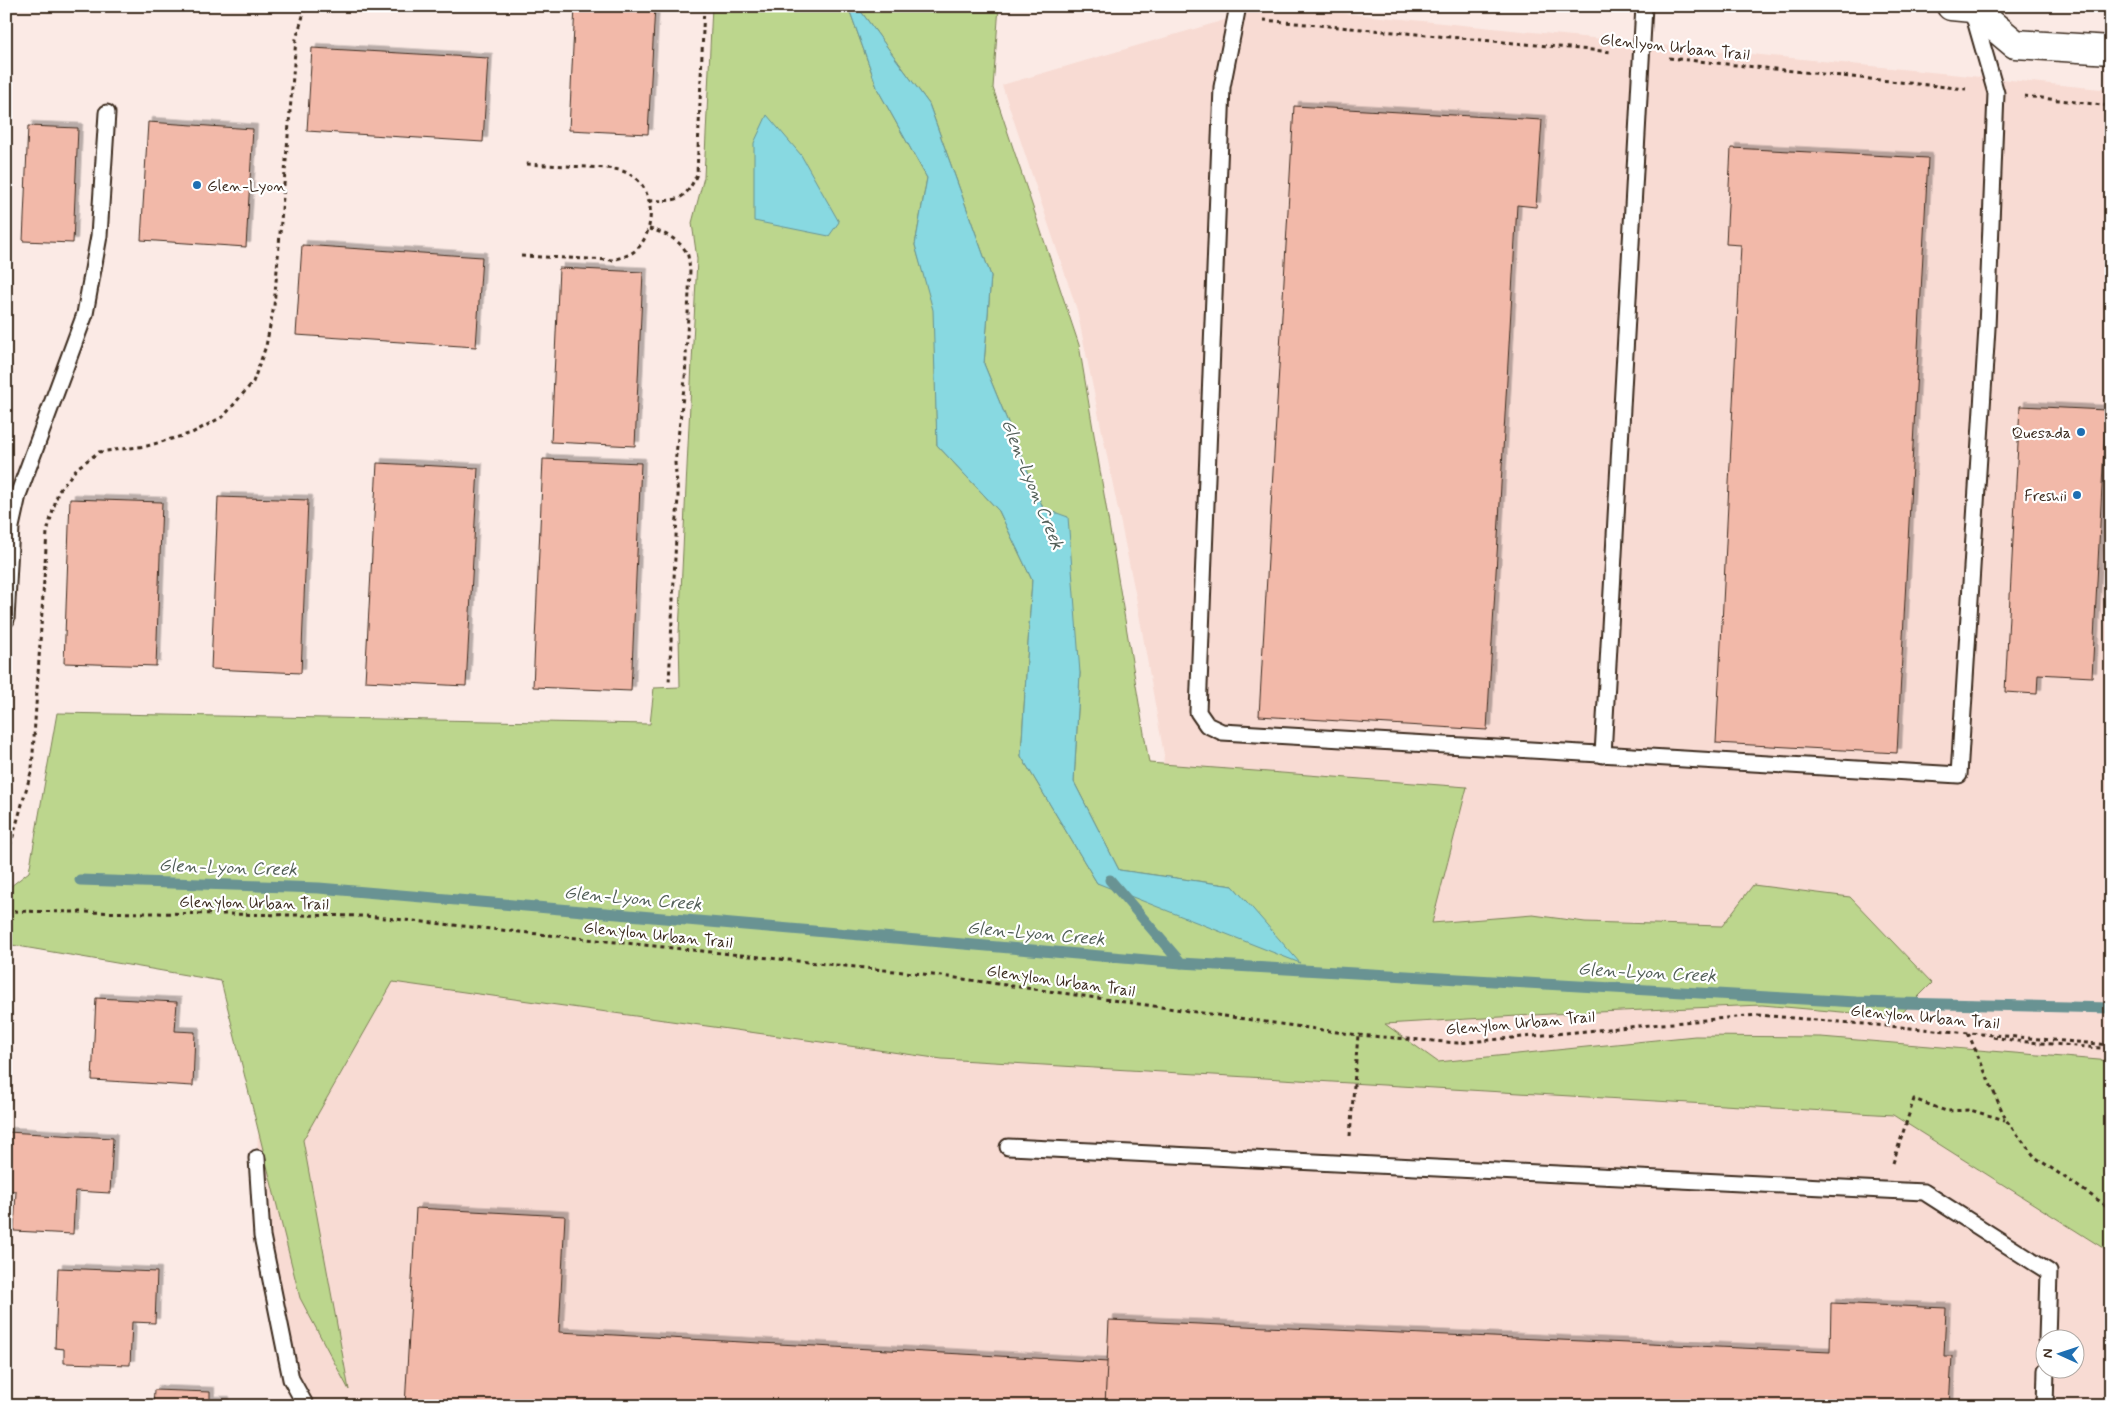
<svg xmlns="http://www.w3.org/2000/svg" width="2117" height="1412" viewBox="0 0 2117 1412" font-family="Mynerve,sans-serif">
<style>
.built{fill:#f8dbd3;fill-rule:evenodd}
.green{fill:#bcd68d;stroke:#7c8056}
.water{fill:#88d9e1;stroke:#699393}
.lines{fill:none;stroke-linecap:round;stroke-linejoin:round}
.stream{stroke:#699393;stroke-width:11}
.building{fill:#f2b9a9;stroke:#3b2a1e;filter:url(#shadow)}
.service-casing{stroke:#3b2a1e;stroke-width:19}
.minor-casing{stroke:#3b2a1e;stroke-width:31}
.path{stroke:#3b2a1e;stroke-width:3;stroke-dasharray:4 4;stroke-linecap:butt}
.service{stroke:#fff;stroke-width:15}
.minor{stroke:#fff;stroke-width:28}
.poi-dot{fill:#1f6fb2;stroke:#fff;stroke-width:2}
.labels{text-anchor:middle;stroke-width:4.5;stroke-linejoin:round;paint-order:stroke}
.street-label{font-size:16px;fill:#3b2a1e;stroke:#fff}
.poi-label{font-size:16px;fill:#3b2a1e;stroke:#fff;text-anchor:end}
.water-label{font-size:18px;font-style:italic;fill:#525f58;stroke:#fff}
</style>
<defs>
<filter id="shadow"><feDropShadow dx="4.5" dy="-4.5" stdDeviation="0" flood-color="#0004"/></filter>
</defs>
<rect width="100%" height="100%" fill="#fbeae5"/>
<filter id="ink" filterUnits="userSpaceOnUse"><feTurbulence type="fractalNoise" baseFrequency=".02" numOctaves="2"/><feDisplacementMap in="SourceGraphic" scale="10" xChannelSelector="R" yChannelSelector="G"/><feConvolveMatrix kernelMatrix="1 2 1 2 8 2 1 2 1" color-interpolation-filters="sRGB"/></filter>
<g filter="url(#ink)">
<path class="built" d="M1273,6L2111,90V1406H306L291,1379L257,1158L267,922L1146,963L1164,755L1136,597L1077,310L1002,85ZM2044,1340H2074V1370H2044Z"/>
<polygon class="green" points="712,6 848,6 878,90 927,178 915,245 934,310 937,445 999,511 1032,580 1021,756 1097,883 1253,910 1233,886 1119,870 1074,782 1080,673 1043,508 984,364 991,276 929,104 857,6 999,6 993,88 1079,345 1149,763 1467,787 1432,923 1533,915 1585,922 1722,926 1753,885 1850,897 1932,983 1898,1017 1762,1005 1551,1014 1385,1024 1438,1062 1695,1036 1821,1037 2111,1061 2111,1253 1893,1115 942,1059 393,982 303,1140 349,1390 300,1298 221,981 6,944 6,890 29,872 57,713 650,724 654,688 680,687 679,633 697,259 692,223 704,177"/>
<g class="water">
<polygon points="848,6 857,6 929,104 991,276 984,364 1043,508 1068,517 1080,673 1074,782 1119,870 1233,886 1300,963 1097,883 1021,756 1032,580 999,511 937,445 933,310 915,245 927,178 878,90"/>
<polygon points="767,115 801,155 839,222 829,236 754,221 754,143"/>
</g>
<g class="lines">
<g class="stream">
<polyline points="80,880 319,888 1181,963"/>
<polyline points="1110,880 1181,963 1856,1002 2111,1008"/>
</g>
</g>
<g class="building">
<polygon points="575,6 655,6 648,134 569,130"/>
<polygon points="312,48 488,58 483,142 307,131"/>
<polygon points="1294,106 1542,120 1536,207 1517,205 1487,730 1259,716"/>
<polygon points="148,122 253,129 246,247 141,240"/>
<polygon points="28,126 78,128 73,243 23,241"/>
<polygon points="1731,148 1928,158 1897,753 1716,743 1741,245 1726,244"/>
<polygon points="302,245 482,257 476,347 296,335"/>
<polygon points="559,268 643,272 635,446 551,442"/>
<polygon points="2020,406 2106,410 2092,677 2038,674 2037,694 2005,692"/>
<polygon points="543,459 641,463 631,691 533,687"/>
<polygon points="377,463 478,468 466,686 365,681"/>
<polygon points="218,497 308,500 301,673 211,669"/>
<polygon points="70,499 162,502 156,666 64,663"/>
<polygon points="96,998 177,1002 175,1031 195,1032 193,1086 92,1080"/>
<polygon points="7,1132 113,1138 110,1193 75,1191 73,1234 14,1231 16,1191 6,1190"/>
<polygon points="416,1208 565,1216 559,1332 1108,1362 1105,1406 405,1406"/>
<polygon points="58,1268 157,1272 155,1323 132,1322 130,1365 64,1363 64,1349 55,1348"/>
<polygon points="1831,1303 1946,1308 1944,1356 1952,1356 1949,1406 1105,1406 1109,1320 1830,1352"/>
<polygon points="154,1390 210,1392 210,1401 225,1401 225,1406 153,1406"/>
</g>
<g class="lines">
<defs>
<g id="service">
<polyline points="1238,6 1222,87 1198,712 1207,725 1222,732 1959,775 1987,328 1996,93 1973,13"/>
<polyline points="6,620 11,527 18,495 85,314 99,236 107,113"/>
<polyline points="1603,755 1644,6"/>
<polyline points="1008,1147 1924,1192 2049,1272 2047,1340"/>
<polyline points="257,1158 262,1236 291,1379 306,1406"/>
<polyline points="2045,1406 2046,1370"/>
</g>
<polyline id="minor" points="1951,6 1972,8 2015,44 2111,50"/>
</defs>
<use href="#service" class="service-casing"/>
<use href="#minor" class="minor-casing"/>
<g class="path">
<polyline points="1263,20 1613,52"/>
<polyline points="1669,58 1966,89"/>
<polyline points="2024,96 2111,106"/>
<path d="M649,201C678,200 684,203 697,174L704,6"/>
<path d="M649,229C663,232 679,239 687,253C689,257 689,265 690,270L685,379L675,463L678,495L669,683"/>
<path d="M521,256L612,260C620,258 629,256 636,250C658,229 655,183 625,172C613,167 599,168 587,167C567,166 546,165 526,164"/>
<polyline points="6,861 32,769 47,532 58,492 77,468 99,452 147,446 192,433 224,416 253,382 266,346 274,306 296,39 306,6"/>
<polyline points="6,911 366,916 942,976 1358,1035 1458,1043 1758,1015 2111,1045"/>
<polyline points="1968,1033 2006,1120 2035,1157 2111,1209"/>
<polyline points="1993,1037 2017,1041 2111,1049"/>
<polyline points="1350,1136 1358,1035"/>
<polyline points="1893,1163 1914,1099 1946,1111 1970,1110 2005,1120"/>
</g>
<use href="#service" class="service"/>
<use href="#minor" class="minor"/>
</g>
</g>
<g class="poi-dot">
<circle cx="197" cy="185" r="5"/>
<circle cx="2081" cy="432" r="5"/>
<circle cx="2077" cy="495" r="5"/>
</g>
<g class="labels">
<g class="street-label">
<text transform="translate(1675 46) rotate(6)" y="6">Glenlyon Urban Trail</text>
<text transform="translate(254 902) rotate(1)" y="6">Glenylon Urban Trail</text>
<text transform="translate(658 934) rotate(6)" y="6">Glenylon Urban Trail</text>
<text transform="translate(1061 980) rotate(8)" y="6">Glenylon Urban Trail</text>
<text transform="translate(1925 1016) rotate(5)" y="6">Glenylon Urban Trail</text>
<text transform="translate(1520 1022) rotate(-5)" y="6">Glenylon Urban Trail</text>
</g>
<g class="poi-label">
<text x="207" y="191" text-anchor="start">Glen-Lyon</text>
<text x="2071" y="438">Quesada</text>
<text x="2067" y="501">Freshii</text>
</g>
<g class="water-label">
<text transform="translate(1033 484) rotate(68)" y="6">Glen-Lyon Creek</text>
<text transform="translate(228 867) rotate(2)" y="6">Glen-Lyon Creek</text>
<text transform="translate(633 898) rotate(5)" y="6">Glen-Lyon Creek</text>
<text transform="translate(1036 933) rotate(5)" y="6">Glen-Lyon Creek</text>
<text transform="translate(1647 972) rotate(3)" y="6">Glen-Lyon Creek</text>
</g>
</g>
<rect width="2117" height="1412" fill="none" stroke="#fff" stroke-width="25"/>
<rect x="12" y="12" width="2092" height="1387" fill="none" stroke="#3b2a1e" stroke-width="2" filter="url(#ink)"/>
<g transform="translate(2060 1354) rotate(273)"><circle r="24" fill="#ffffff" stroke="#b1aaa5"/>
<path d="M0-4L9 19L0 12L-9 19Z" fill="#1f6fb2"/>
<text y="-8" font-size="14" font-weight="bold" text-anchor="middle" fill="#3b2a1e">N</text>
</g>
</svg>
